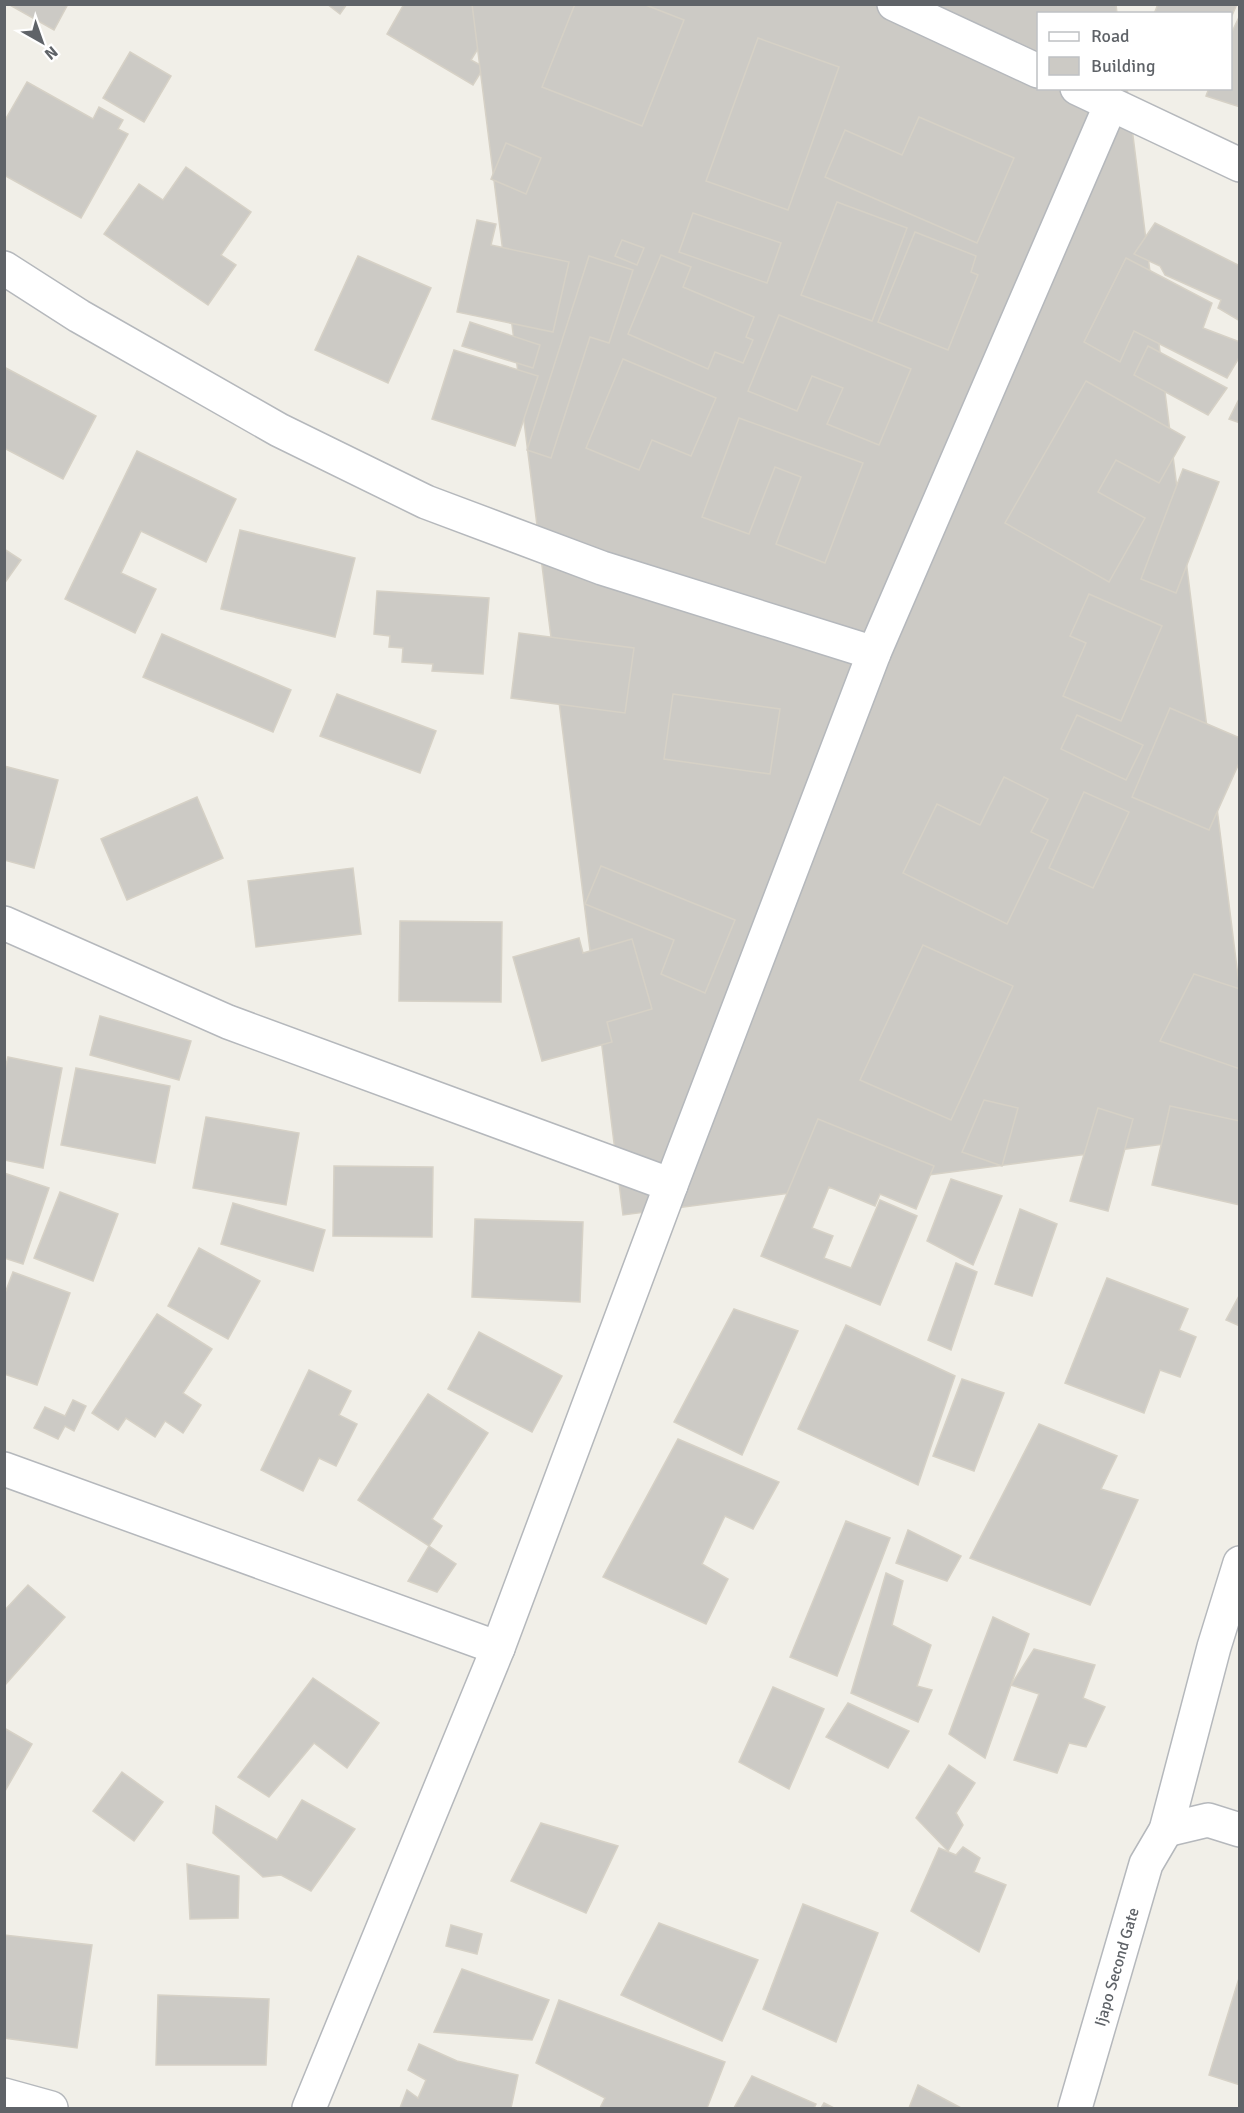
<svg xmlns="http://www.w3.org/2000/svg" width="1244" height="2113" viewBox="0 0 1244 2113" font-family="Signika,sans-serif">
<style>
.building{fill:#cccac5;stroke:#d6d1c6;stroke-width:1.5}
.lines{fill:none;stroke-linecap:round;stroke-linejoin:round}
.minor-casing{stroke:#b5b8bc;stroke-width:36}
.minor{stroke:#fff;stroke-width:33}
.labels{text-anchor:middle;stroke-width:4.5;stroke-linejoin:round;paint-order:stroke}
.street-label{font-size:16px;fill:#5f6368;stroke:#fff}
</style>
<rect width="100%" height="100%" fill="#f1efe8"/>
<g class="building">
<polygon points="8,4 68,4 54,30"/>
<polygon points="327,4 347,4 340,14"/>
<polygon points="404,4 525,4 519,15 504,6 471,60 484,67 473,85 387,34"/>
<polygon points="472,4 1116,4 1117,14 1038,14 1038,88 1127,88 1240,992 1240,1134 623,1215"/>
<polygon points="575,4 643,4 684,20 642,126 542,87"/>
<polygon points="1158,4 1237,4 1230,20 1230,14 1154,14"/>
<polygon points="1240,15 1240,107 1206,96 1209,88 1230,88 1230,36"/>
<polygon points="758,38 839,67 788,210 706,181"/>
<polygon points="130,52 171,76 144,122 103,98"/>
<polygon points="27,82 93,119 99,107 123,120 118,129 128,134 81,218 4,175 4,122"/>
<polygon points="919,117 1014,158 977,243 825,177 845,130 902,155"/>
<polygon points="506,143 541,158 526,194 491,179"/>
<polygon points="186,167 251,212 221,255 236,265 208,305 104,234 139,184 163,200"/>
<polygon points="837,202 907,228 872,321 801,295"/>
<polygon points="693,213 781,243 767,283 679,252"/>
<polygon points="477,220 496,224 491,245 569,262 553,332 457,312"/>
<polygon points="1155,223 1240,266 1240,321 1218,308 1221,300 1165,275 1160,266 1134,254"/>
<polygon points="915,232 976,256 971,272 978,275 948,350 878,322"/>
<polygon points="622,240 644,248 637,265 615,256"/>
<polygon points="661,255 691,267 683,287 754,317 746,337 753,340 743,363 715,352 708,369 628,334"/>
<polygon points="358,256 431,288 388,383 315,350"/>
<polygon points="589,256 633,270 609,343 590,337 551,458 527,450"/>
<polygon points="1126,258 1212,303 1203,328 1240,342 1240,356 1227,378 1134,331 1120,362 1084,342"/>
<polygon points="779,315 911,369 879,445 827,424 843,388 812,376 797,411 748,391"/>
<polygon points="470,322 540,345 533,368 462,346"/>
<polygon points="1148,346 1227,388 1208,415 1134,375"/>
<polygon points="454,350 538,376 515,446 432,419"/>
<polygon points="623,359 716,398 691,456 652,440 639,470 586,448"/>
<polygon points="4,367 96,416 63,479 4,448"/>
<polygon points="1086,381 1185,437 1159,483 1116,460 1098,492 1145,518 1109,582 1005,523"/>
<polygon points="1240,397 1240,423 1229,419"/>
<polygon points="739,418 863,463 825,563 776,544 801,477 775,467 749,534 702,517"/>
<polygon points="137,451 236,499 206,562 141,531 121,573 156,589 135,633 65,599"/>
<polygon points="1183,469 1219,482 1176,593 1141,579"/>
<polygon points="240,530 355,558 335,637 221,609"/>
<polygon points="4,549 21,560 4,584"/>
<polygon points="377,591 489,598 483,674 432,671 433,664 402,662 403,648 389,647 390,636 374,634"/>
<polygon points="1089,594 1162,626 1121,721 1063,696 1086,643 1070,636"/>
<polygon points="519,633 634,648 625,713 511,698"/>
<polygon points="162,634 291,690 273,732 143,677"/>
<polygon points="337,694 436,731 420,773 320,736"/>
<polygon points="673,694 780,709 770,774 664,759"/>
<polygon points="1170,708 1240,738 1240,761 1209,830 1132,797"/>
<polygon points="1077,715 1143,745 1126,780 1061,749"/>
<polygon points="4,766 58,780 34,868 4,860"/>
<polygon points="1004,777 1048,799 1031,832 1048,840 1007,924 903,873 937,804 980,825"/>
<polygon points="1084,792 1129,812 1093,888 1049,868"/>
<polygon points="197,797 223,858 127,900 101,839"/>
<polygon points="601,866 735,920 705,993 661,974 674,940 585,904"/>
<polygon points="353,868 361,934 256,947 248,881"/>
<polygon points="400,921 502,922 501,1002 399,1001"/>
<polygon points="579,938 583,953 632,939 652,1009 607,1022 612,1042 542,1061 513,957"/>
<polygon points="923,945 1013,986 951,1120 860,1080"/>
<polygon points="1194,974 1240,989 1240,1069 1160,1041"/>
<polygon points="100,1016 191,1041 179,1080 90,1055"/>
<polygon points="8,1057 62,1068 43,1168 4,1160 4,1073"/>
<polygon points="76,1068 170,1086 155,1163 61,1145"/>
<polygon points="984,1100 1018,1108 1002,1166 962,1152"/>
<polygon points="1170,1106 1240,1121 1240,1205 1152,1185"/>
<polygon points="1098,1108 1133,1119 1108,1211 1070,1201"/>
<polygon points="206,1117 299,1133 286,1205 193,1188"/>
<polygon points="818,1119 934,1166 916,1209 880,1194 875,1206 829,1187 812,1228 833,1236 824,1258 851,1268 880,1200 917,1216 880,1305 761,1256"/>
<polygon points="334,1166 433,1167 432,1237 333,1236"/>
<polygon points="4,1173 49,1188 23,1264 4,1258"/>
<polygon points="951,1179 1002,1196 973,1265 927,1241"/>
<polygon points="60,1192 118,1214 93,1281 34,1258"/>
<polygon points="233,1203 325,1230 313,1271 221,1244"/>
<polygon points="1020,1209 1057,1224 1032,1296 995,1284"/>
<polygon points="475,1219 583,1222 580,1302 472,1297"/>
<polygon points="199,1248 260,1281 228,1339 168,1306"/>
<polygon points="956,1263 977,1272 951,1350 928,1340"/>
<polygon points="13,1272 70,1293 37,1385 4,1374 4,1296"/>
<polygon points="1107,1278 1188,1309 1179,1330 1196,1337 1180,1377 1160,1370 1144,1413 1065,1383"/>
<polygon points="1240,1294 1240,1326 1226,1320"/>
<polygon points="734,1309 798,1331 742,1455 674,1422"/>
<polygon points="157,1314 212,1349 183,1393 201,1405 183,1433 165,1421 155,1437 126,1418 118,1430 92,1413"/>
<polygon points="846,1325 955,1376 918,1485 798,1429"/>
<polygon points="479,1332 562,1376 532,1432 448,1389"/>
<polygon points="309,1370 351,1391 339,1415 357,1424 336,1466 319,1458 303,1491 261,1470"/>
<polygon points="962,1379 1004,1393 974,1471 933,1456"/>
<polygon points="428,1394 488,1433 432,1519 442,1526 429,1546 358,1500"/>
<polygon points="73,1400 86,1406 74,1431 65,1426 58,1439 34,1428 45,1407 65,1416"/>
<polygon points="1039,1424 1117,1456 1101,1489 1138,1500 1090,1605 970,1558"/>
<polygon points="678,1439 779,1482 753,1529 725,1516 702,1564 728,1579 706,1624 603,1577"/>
<polygon points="846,1521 890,1538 837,1676 790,1657"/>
<polygon points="908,1530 961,1556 947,1581 896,1563"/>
<polygon points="429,1546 456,1564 437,1592 408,1581"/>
<polygon points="886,1573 903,1581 892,1625 931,1645 917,1686 932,1690 918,1722 851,1693"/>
<polygon points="28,1585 65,1617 5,1685 4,1611"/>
<polygon points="993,1617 1029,1634 985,1758 949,1734"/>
<polygon points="1034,1649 1095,1665 1083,1698 1105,1707 1086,1747 1069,1743 1057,1773 1014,1760 1039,1694 1011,1685"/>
<polygon points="313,1678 379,1723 347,1768 314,1743 269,1797 238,1777"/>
<polygon points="773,1687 824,1709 789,1789 739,1762"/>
<polygon points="848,1703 909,1731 888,1768 826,1737"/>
<polygon points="4,1728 32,1744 5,1791 4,1791"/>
<polygon points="949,1765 975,1783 956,1813 963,1825 948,1851 916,1818"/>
<polygon points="122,1772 163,1802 134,1841 93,1811"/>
<polygon points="302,1800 355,1829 311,1891 281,1875 263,1877 213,1833 216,1806 277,1840"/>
<polygon points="541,1823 618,1846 586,1913 511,1881"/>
<polygon points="963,1847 980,1858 974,1872 1006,1885 979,1952 911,1911 939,1848 956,1855"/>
<polygon points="187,1864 239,1876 238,1918 190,1919"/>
<polygon points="803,1904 878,1933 836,2042 763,2009"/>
<polygon points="659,1923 758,1960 722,2041 621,1995"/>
<polygon points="451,1925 482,1934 477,1954 446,1946"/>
<polygon points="4,1935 92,1945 77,2048 4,2038"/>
<polygon points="462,1969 549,2000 532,2040 434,2032"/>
<polygon points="1240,1975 1240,2085 1209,2075"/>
<polygon points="158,1995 269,1999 266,2065 156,2065"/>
<polygon points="559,2000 725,2062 707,2108 600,2108 605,2098 536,2063"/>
<polygon points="419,2044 457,2061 518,2075 511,2108 400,2108 407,2090 418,2098 426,2080 408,2070"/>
<polygon points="752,2076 816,2104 814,2108 734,2108"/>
<polygon points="918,2085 961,2108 909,2108"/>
<polygon points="824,2103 834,2108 821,2108"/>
</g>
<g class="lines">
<defs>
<g id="minor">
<polyline points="894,4 1038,71"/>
<polyline points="1077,88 1240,165"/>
<polyline points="4,268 79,316 279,430 426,502 602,568 874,653"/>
<polyline points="4,923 228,1022 671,1185"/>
<polyline points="4,1469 498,1648"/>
<polyline points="1166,1830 1208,1820 1240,1830"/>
<polyline points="4,2095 51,2108"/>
<polyline points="309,2108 498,1648 671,1185 874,653 1111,104"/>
<path id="s1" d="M1075,2108L1146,1864L1166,1830L1214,1647L1240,1563"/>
</g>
</defs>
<use href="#minor" class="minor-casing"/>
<use href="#minor" class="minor"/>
</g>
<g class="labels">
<g class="street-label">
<text dy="6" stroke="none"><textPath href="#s1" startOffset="147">Ijapo Second Gate</textPath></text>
</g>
</g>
<rect width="1244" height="2113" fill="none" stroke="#5f6368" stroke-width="12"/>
<rect x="1037" y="12" width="195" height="78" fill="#ffffff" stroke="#bfc1c3" stroke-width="1.5"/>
<rect x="1049" y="32" width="30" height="9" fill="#ffffff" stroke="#bfc1c3" stroke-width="1.5"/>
<text x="1091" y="42" font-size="18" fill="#5f6368">Road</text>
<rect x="1049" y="57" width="30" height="18" fill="#cccac5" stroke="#bfc1c3" stroke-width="1.5"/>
<text x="1091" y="72" font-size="18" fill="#5f6368">Building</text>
<g transform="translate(42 42) rotate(140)" stroke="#ffffff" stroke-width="4.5" paint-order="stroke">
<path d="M0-4.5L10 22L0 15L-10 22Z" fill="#5f6368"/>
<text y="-9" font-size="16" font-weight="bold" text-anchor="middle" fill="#5f6368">N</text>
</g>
</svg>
